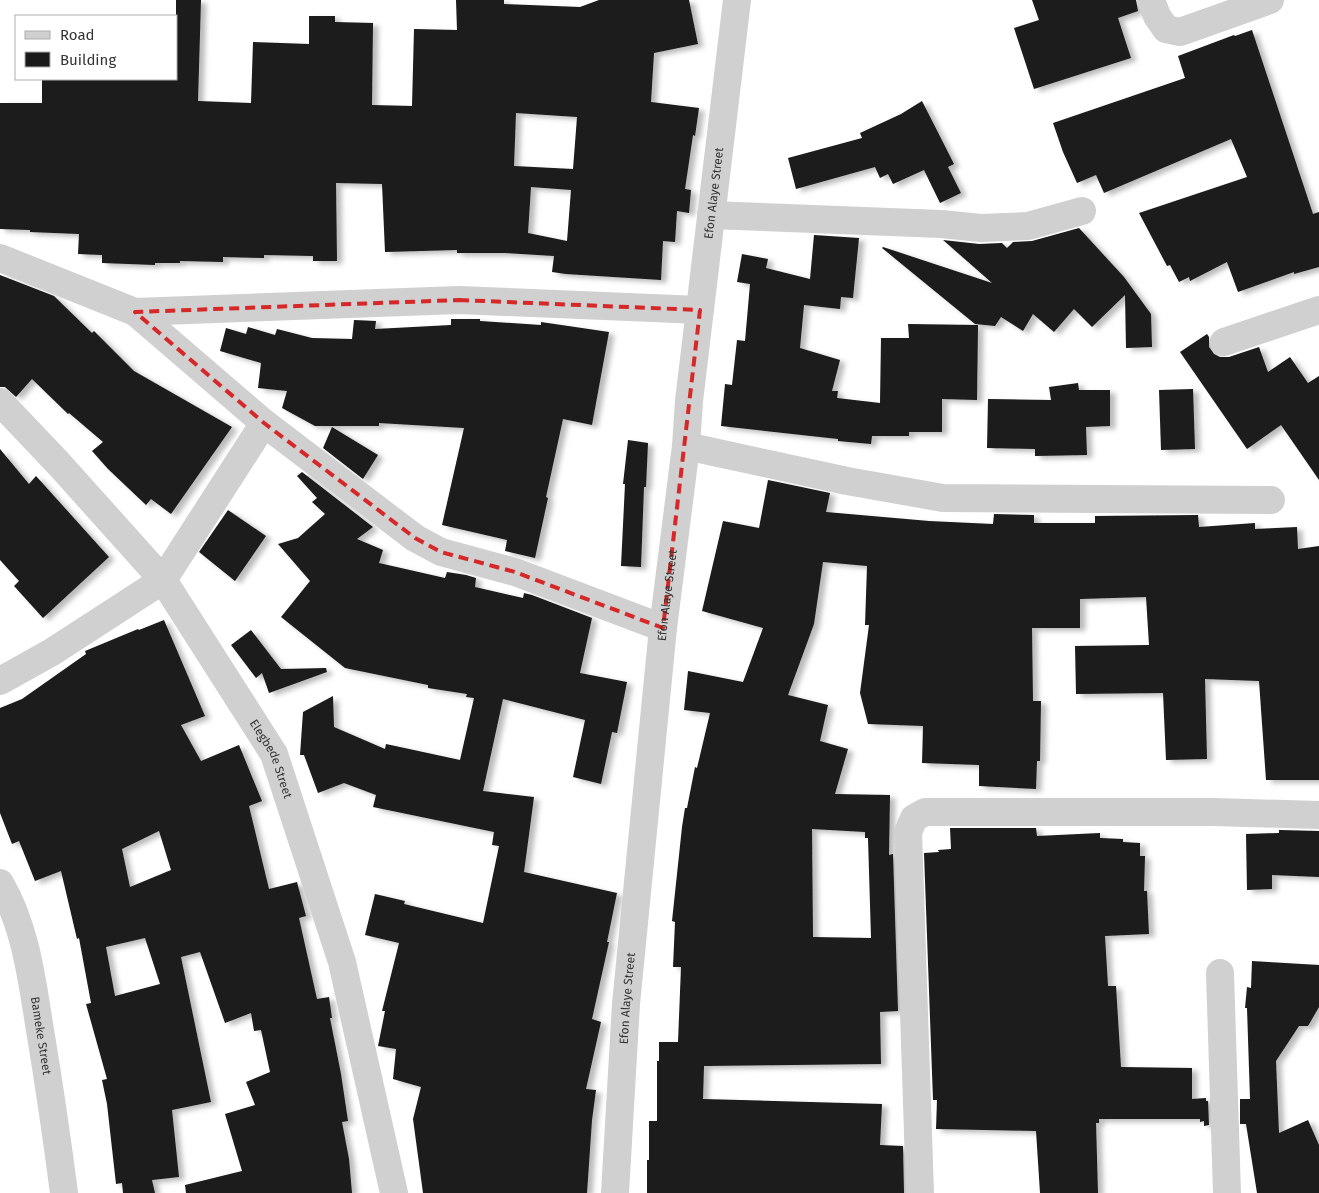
<svg xmlns="http://www.w3.org/2000/svg" width="1319" height="1193" viewBox="0 0 1319 1193" font-family="'Fira Sans',sans-serif">
<style>
.building{fill:#1a1a1a;fill-rule:evenodd;filter:url(#shadow)}
.lines{fill:none;stroke-linecap:round;stroke-linejoin:round}
.minor{stroke:#d0d0d0;stroke-width:28}
.marked{fill:none;stroke:#d62828;stroke-width:4;stroke-dasharray:10 6;stroke-linejoin:round}
.labels{text-anchor:middle;stroke-width:5;stroke-linejoin:round;paint-order:stroke}
.street-label{font-size:12px;fill:#333;stroke:#fff}
</style>
<defs>
<filter id="shadow"><feDropShadow dx="5.5" dy="3" stdDeviation="2.5" flood-color="#0004"/></filter>
</defs>
<rect width="100%" height="100%" fill="#fff"/>
<g class="building">
<path d="M176,0H201L198,101L251,103L253,42L309,44V16H335V22L373,23L372,105L412,106L414,29L457,30L456,0H504V4L580,7L599,0H689L698,44L654,53L651,102L699,108L695,136L693,135L685,189L691,190L689,213L677,211L675,242L663,241L661,280L566,274L552,272L554,256L505,253H457V250L385,252L382,184L336,183L337,261H313V256L264,255V258L223,257V262L180,261V263H155V265L102,263V255L78,254L79,234L30,232V230L0,229V103H42V79H176ZM516,113L577,117L573,169L514,166ZM531,187L571,190L567,241L528,233Z"/>
<polygon points="1032,0 1136,0 1138,11 1118,18 1131,58 1034,89 1014,28 1039,20"/>
<polygon points="1252,30 1313,214 1319,212 1319,267 1294,274 1294,272 1238,292 1227,262 1190,281 1189,277 1179,282 1170,265 1167,266 1139,213 1247,177 1231,139 1104,193 1096,175 1077,183 1063,152 1053,123 1185,78 1178,56 1234,35 1235,36"/>
<polygon points="922,101 954,164 948,167 961,193 940,203 924,170 893,184 888,174 880,178 875,167 796,189 788,158 862,138 860,133 901,114"/>
<polygon points="1079,228 1124,277 1151,314 1152,347 1126,348 1125,295 1092,327 1074,309 1054,332 1033,314 1023,331 1001,317 995,326 975,324 882,248 883,247 992,283 943,240 979,244 1002,243 1007,248 1013,242 1032,241"/>
<polygon points="814,235 859,238 853,298 841,297 840,309 804,305 800,348 840,360 832,391 838,391 837,398 880,403 881,338 909,338 908,324 978,325 977,400 942,399 942,432 909,432 909,436 872,436 871,444 838,441 838,439 721,426 725,384 732,385 737,340 745,341 750,284 737,282 742,254 768,259 766,268 810,279"/>
<polygon points="0,275 54,296 92,333 94,331 134,371 232,427 171,514 151,499 146,505 108,469 92,451 103,442 69,413 68,414 32,379 16,397 5,387 0,387"/>
<polygon points="451,319 480,319 480,321 541,325 541,322 609,332 592,425 563,419 546,497 548,498 535,558 505,551 507,540 442,525 464,428 379,423 379,426 315,426 282,408 287,391 258,388 261,363 220,351 226,328 246,334 248,327 275,335 277,329 312,338 352,339 354,320 376,321 375,329 451,325"/>
<polygon points="1207,334 1209,337 1209,347 1214,354 1220,357 1229,357 1259,347 1268,372 1290,357 1308,383 1319,376 1319,480 1281,425 1247,449 1180,352"/>
<polygon points="1078,383 1079,390 1110,390 1110,426 1086,427 1087,455 1035,456 1035,449 987,448 988,399 1051,400 1049,387"/>
<polygon points="1193,389 1195,449 1161,450 1159,390"/>
<polygon points="332,427 378,455 363,479 323,448"/>
<polygon points="628,440 648,443 646,487 644,487 641,567 621,566 625,484 623,484"/>
<polygon points="0,449 29,484 36,476 109,557 43,618 14,586 19,581 0,560"/>
<polygon points="302,472 373,527 357,539 383,550 379,563 445,578 447,572 466,575 476,578 475,587 523,598 524,593 532,595 592,618 580,673 627,682 617,733 612,732 601,784 573,777 585,720 503,699 483,791 534,797 524,872 617,893 607,942 609,942 592,1019 601,1022 586,1089 596,1090 592,1120 587,1193 423,1193 413,1119 421,1087 393,1079 396,1049 378,1046 385,1011 382,1011 399,943 365,935 375,894 405,901 404,904 483,923 499,846 492,845 494,832 373,807 376,795 344,783 318,793 304,755 300,755 303,712 333,696 334,727 385,749 386,744 460,760 474,698 466,697 467,694 428,688 428,685 345,668 281,617 310,581 278,544 298,538 325,514 312,502 317,498 297,476"/>
<path d="M768,480L830,493L826,512L929,521L993,524L994,514L1034,515V523H1095V516L1198,515L1199,527L1255,523V529L1297,527L1298,549L1319,546V780H1266L1259,681L1205,679L1207,759L1166,760L1163,693L1076,694L1075,646L1149,645L1146,597L1080,599V628H1032L1033,701H1041L1040,761H1037L1036,789L979,786V765L922,763L923,726L868,724L860,693L869,625H865L867,566L823,562L814,624L788,695L828,705L820,741L848,749L835,794L890,795L889,855L893,854L898,1011L880,1012L881,1064L704,1066L703,1099L882,1104L880,1145L903,1146L904,1193H647V1160H649V1121H657V1061H659V1042H678L681,967H673L675,922L672,921L682,827L685,808H687L695,767L697,768L710,713L684,710L688,671L743,682L763,628L702,611L723,521L759,528ZM812,829L865,832V838H868L871,938L813,937Z"/>
<polygon points="228,510 266,536 235,581 199,552"/>
<path d="M164,620L205,716L181,725L201,761L239,745L262,801L249,806L269,889L297,882L306,916L299,918L317,999L329,997L332,1018H330L341,1074L348,1121L342,1122L349,1159L352,1193H186L185,1185L242,1171L225,1114L255,1105L246,1082L270,1072L261,1030L254,1031L251,1013L225,1023L200,952L181,957L211,1102L172,1110L179,1177L152,1180L155,1193H123L122,1183L116,1184L107,1104L102,1080L107,1079L86,1004L91,1003L79,938L77,939L61,871L35,881L19,841L12,844L0,813V708L22,699L86,654L85,651L138,629L139,630ZM159,831L171,870L130,887L122,849ZM145,938L160,984L115,996L106,947Z"/>
<polygon points="251,630 281,669 326,668 327,672 269,693 262,673 256,678 231,645"/>
<polygon points="950,828 1036,828 1037,836 1100,833 1100,838 1123,839 1123,842 1140,843 1140,856 1145,856 1144,891 1147,891 1149,934 1105,936 1108,986 1116,986 1121,1067 1192,1068 1192,1099 1206,1098 1206,1101 1208,1101 1209,1125 1204,1126 1204,1121 1200,1122 1200,1119 1099,1119 1099,1123 1096,1123 1098,1193 1040,1193 1036,1131 936,1129 937,1100 933,1100 924,853 939,852 938,850 951,849"/>
<polygon points="1279,830 1319,831 1319,877 1272,875 1272,889 1247,890 1246,834 1279,833"/>
<polygon points="1252,961 1319,965 1319,1007 1308,1026 1299,1026 1276,1061 1279,1133 1308,1120 1319,1145 1319,1193 1257,1193 1246,1124 1240,1124 1240,1099 1250,1099 1247,1008 1245,1008 1247,987 1251,988"/>
</g>
<g class="lines">
<g class="minor">
<polyline points="1151,0 1157,16 1166,29 1180,32 1270,0"/>
<polyline points="711,215 941,224 981,228 1028,226 1082,211"/>
<polyline points="0,258 135,312 264,423 415,538 441,552 515,572 663,628"/>
<polyline points="135,312 459,300 700,310"/>
<polyline points="1224,342 1319,310"/>
<path id="s1" d="M0,402L59,464L163,580L274,754L342,962L394,1193"/>
<polyline points="686,446 847,481 943,498 1271,500"/>
<polyline points="0,681 52,652 163,580 264,423"/>
<path id="s2" d="M0,883C26,927 32,981 40,1030C49,1084 57,1139 64,1193"/>
<polyline points="1220,973 1227,1193"/>
<path id="s3" d="M615,1193L626,1004L663,628L686,446L689,401L737,0"/>
<polyline points="920,1193 908,832 914,818 925,812 1213,812 1319,815"/>
</g>
</g>
<path class="marked" d="M459,300L700,310L663,628L515,572L441,552L415,538L264,423L135,312Z"/>
<g class="labels">
<g class="street-label">
<text dy="4" stroke="none"><textPath href="#s3" startOffset="1005">Efon Alaye Street</textPath></text>
<text dy="4" stroke="none"><textPath href="#s3" startOffset="600">Efon Alaye Street</textPath></text>
<text dy="4" stroke="none"><textPath href="#s1" startOffset="451">Elegbede Street</textPath></text>
<text dy="4" stroke="none"><textPath href="#s3" startOffset="195">Efon Alaye Street</textPath></text>
<text dy="4" stroke="none"><textPath href="#s2" startOffset="159">Bameke Street</textPath></text>
</g>
</g>
<rect x="15" y="15" width="162" height="65" fill="#ffffff" stroke="#adadad"/>
<rect x="25" y="31" width="25" height="8" fill="#d0d0d0" stroke="#adadad"/>
<text x="60" y="40" font-size="15" fill="#333333">Road</text>
<rect x="25" y="52" width="25" height="15" fill="#1a1a1a" stroke="#adadad"/>
<text x="60" y="65" font-size="15" fill="#333333">Building</text>
</svg>
